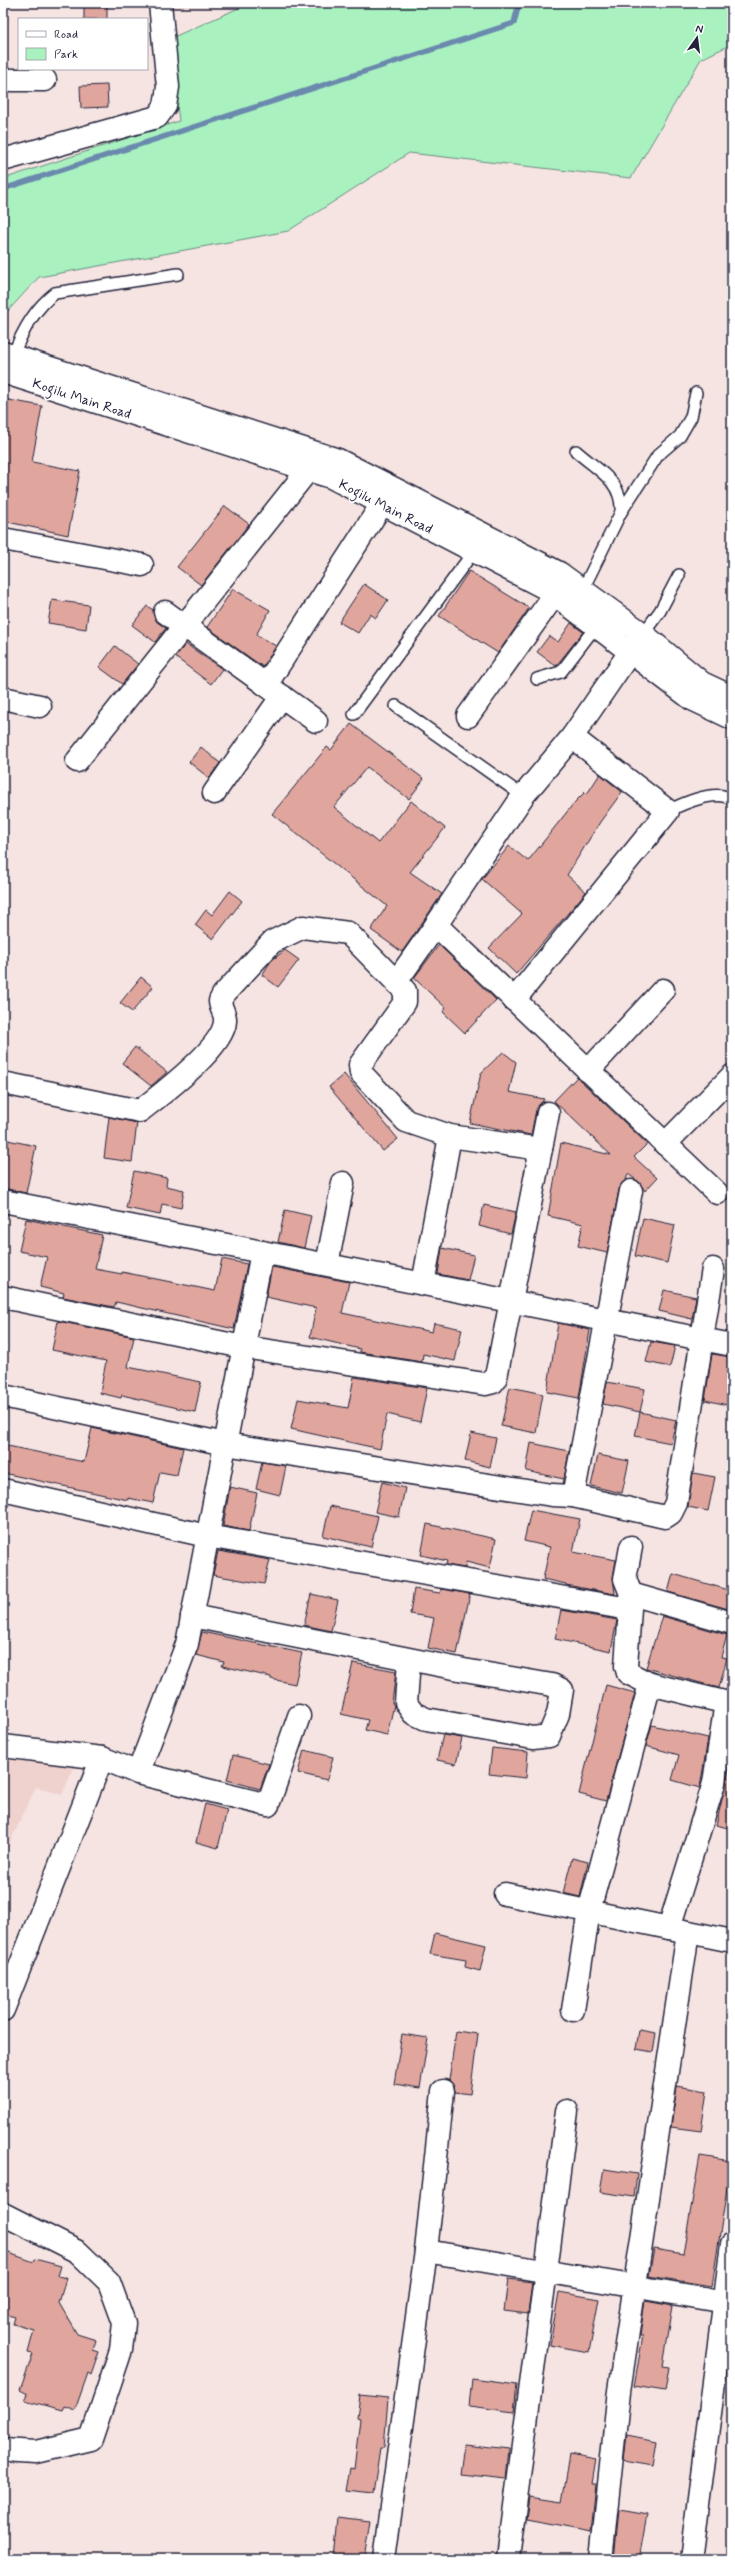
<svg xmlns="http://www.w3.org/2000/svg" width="735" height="2562" viewBox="0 0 735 2562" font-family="Mynerve,sans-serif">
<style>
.built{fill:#efd1ce}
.green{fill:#a9f2c0;stroke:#668a7e}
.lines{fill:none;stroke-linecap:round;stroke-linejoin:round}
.stream{stroke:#6b89ad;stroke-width:5.5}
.building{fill:#e0a69e;stroke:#22223b}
.service-casing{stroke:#22223b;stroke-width:14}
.minor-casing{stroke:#22223b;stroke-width:25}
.secondary-casing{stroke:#22223b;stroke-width:25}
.service{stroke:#fff;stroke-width:11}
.minor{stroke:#fff;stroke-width:22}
.secondary{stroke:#fff;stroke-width:22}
.labels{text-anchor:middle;stroke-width:3.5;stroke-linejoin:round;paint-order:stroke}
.street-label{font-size:14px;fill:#22223b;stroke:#fff}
</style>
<rect width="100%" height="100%" fill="#f6e4e2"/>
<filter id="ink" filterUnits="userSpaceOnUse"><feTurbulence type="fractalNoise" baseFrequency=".025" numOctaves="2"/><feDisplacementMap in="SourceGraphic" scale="8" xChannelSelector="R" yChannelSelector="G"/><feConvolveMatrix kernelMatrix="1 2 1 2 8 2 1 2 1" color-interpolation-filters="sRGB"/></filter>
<g filter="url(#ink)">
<polygon class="built" points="3,1759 74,1767 62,1795 36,1787 3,1857"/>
<polygon class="green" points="250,3 732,3 732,44 701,59 631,178 409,153 288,231 39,277 5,314 3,313 3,179 179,121 169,39"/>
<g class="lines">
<polyline class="stream" points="3,189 514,23 519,3"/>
</g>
<g class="building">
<rect x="84" y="3" width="23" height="16"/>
<polygon points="107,85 108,107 81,108 80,86"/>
<polygon points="3,399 42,406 32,462 80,471 68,535 3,521"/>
<polygon points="225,506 249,524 201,585 177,567"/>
<polygon points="469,571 529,608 498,653 439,616"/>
<polygon points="364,584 388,600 376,618 370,614 358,633 339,622"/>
<polygon points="233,589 270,610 256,635 276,646 263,667 207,627"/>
<polygon points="52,600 89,605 86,629 48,623"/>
<polygon points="147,606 153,610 157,622 166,628 155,642 132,625"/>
<polygon points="571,623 583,632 556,666 537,652 549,636 558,642"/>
<polygon points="186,644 222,669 211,684 175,657"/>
<polygon points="115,646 138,664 122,684 99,667"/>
<polygon points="351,724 424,779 409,799 367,767 334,807 378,843 411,801 445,828 410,872 442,894 402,952 371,930 387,906 272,814 327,747 331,750"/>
<polygon points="201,747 220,763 209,778 189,762"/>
<polygon points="600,774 622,792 600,822 567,875 586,892 516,974 489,948 522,914 482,879 509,846 528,861 574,803 585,792 587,794"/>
<polygon points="230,891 242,901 213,939 195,925 206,910 212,915"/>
<polygon points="439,945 496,1000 465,1033 443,1012 446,1008 414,978"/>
<polygon points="285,950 299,960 278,987 262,975 271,961"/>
<polygon points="141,977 153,987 132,1012 120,1003"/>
<polygon points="135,1047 167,1072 151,1086 122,1063"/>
<polygon points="503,1052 516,1062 509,1092 544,1099 536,1110 531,1135 470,1123 481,1073"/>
<polygon points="344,1074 398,1139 383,1151 329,1087"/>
<polygon points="577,1077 647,1144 634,1157 657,1178 645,1191 639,1182 628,1174 626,1180 619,1189 607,1253 578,1246 583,1224 548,1216 561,1143 611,1155 554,1101"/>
<polygon points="109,1117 137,1123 132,1162 104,1158"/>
<polygon points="3,1139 36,1146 26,1193 3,1188"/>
<polygon points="134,1171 167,1178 166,1186 184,1190 181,1208 162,1204 160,1215 126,1208"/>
<polygon points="484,1205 516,1212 511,1234 479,1226"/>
<polygon points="285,1210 311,1216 304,1248 278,1242"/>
<polygon points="643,1218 675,1225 667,1263 635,1256"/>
<polygon points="26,1219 102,1235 95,1269 122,1274 122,1272 215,1291 222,1259 247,1264 234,1329 116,1302 114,1307 63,1297 64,1293 40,1287 47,1257 19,1251"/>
<polygon points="442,1248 474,1255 468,1280 438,1274"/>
<polygon points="272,1267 349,1282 342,1313 432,1332 434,1323 462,1329 455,1361 423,1354 422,1362 360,1352 360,1349 310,1337 316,1308 266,1297"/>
<polygon points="664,1290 696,1297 692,1319 659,1311"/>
<polygon points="58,1321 134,1337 128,1367 201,1382 195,1412 122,1395 121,1398 100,1393 106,1361 52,1350"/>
<polygon points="558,1323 590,1330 579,1398 547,1392"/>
<polygon points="651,1342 675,1346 670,1367 646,1362"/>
<polygon points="712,1354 732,1357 732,1406 705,1400"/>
<polygon points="354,1377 427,1388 420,1422 387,1414 380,1449 291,1429 298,1399 348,1408"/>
<polygon points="607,1382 645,1389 640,1412 603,1404"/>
<polygon points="510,1387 543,1394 536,1433 501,1426"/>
<polygon points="640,1412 676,1420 671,1443 635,1436"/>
<polygon points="92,1428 183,1448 177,1475 160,1472 153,1503 128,1498 128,1500 3,1473 3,1445 84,1462"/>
<polygon points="471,1433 496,1438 490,1467 465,1461"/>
<polygon points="531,1443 569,1451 564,1479 526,1471"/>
<polygon points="598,1455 629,1461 622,1493 591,1486"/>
<polygon points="262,1462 286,1466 280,1495 256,1489"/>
<polygon points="693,1473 715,1477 708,1511 688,1507"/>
<polygon points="382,1482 405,1488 399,1517 375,1512"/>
<polygon points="230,1487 257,1493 249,1531 223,1526"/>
<polygon points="330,1506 378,1516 371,1547 323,1536"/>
<polygon points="531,1510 580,1519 573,1552 616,1560 613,1577 615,1594 566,1585 566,1584 543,1579 550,1547 524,1541"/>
<polygon points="427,1524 496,1539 490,1568 466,1562 465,1568 446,1565 447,1561 421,1555"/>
<polygon points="218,1551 270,1560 264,1584 213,1575"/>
<polygon points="673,1574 732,1591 732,1610 668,1592"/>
<polygon points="414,1589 440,1593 441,1589 470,1594 457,1654 428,1648 434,1618 410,1614"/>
<polygon points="311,1594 338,1600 331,1631 304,1625"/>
<polygon points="561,1610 617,1620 611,1651 555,1639"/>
<polygon points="662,1616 727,1635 721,1657 727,1658 719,1688 646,1668"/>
<polygon points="202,1632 302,1653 295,1684 271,1679 271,1677 222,1666 224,1662 196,1655"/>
<polygon points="353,1663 396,1671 392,1703 394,1705 387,1735 365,1730 368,1720 341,1714"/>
<polygon points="606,1685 635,1693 606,1801 579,1794"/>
<polygon points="652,1725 708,1738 700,1788 672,1780 679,1755 646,1746"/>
<polygon points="443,1735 462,1738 456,1764 437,1760"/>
<polygon points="492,1748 528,1752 526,1778 489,1774"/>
<polygon points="304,1750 333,1757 327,1780 298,1773"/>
<polygon points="233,1755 269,1764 260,1789 227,1780"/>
<polygon points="729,1769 732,1770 732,1829 716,1825"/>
<polygon points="205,1804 227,1810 218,1848 196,1842"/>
<polygon points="572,1858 588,1862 580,1897 563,1893"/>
<polygon points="435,1933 486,1945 480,1971 465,1967 466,1960 430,1954"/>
<polygon points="639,2030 656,2033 653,2052 636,2049"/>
<polygon points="456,2031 478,2034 470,2094 455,2092 454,2086 449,2080"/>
<polygon points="402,2034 428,2038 420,2088 394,2084"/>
<polygon points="677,2086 707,2091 701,2131 671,2127"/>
<polygon points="700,2156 731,2161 712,2286 649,2276 654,2249 683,2254"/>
<polygon points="604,2169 637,2174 634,2197 600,2192"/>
<polygon points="3,2251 34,2262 35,2259 61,2266 58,2276 66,2278 59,2303 77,2334 96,2340 93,2350 99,2352 91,2375 88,2373 75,2410 64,2406 62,2410 25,2400 28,2394 20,2390 33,2354 28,2353 34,2330 13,2324 15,2317 3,2313"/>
<polygon points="508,2279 532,2282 528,2314 504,2311"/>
<polygon points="559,2292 599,2299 589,2352 550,2345"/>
<polygon points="645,2301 673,2306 663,2366 669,2367 665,2391 634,2386 643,2336 640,2336"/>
<polygon points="472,2379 517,2385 514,2412 469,2406"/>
<polygon points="360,2395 388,2398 384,2448 380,2448 373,2494 346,2491 350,2468 354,2469 360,2419 357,2418"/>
<polygon points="627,2435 657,2441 653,2465 624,2460"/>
<polygon points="464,2444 509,2449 506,2479 460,2474"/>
<polygon points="570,2454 596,2459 592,2484 596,2484 591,2531 526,2519 529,2497 562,2502"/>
<polygon points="619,2510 647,2515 639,2559 614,2559"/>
<polygon points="338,2517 370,2521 364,2559 334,2559"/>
</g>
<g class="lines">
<defs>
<g id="service">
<path d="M13,356C22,331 34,309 55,293L178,274"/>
<path d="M576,451C597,470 623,481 621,512"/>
<polyline points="582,591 621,512 658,455 680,436 691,417 696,393"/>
<polyline points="643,634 660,611 679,575"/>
<polyline points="537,679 561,672 596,626"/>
<polyline points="396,706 523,796"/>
<polyline points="354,714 474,551"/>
<path d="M668,811C682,804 717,788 732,800"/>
</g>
<g id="minor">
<polyline points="3,80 45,80"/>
<polyline points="3,160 157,117 165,106 168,87 160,3"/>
<polyline points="3,539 142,565"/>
<polyline points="165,612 316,721"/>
<polyline points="266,685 382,504"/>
<polyline points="3,698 40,706"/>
<polyline points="468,716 555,594"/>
<polyline points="572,737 523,796 436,925 717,1193"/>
<polyline points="77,761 308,470"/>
<polyline points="214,793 282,696"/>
<polyline points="396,982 436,925"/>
<polyline points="514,1000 668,811 572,737 641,636"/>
<polyline points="588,1071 663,990"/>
<path d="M3,1083L140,1111C160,1095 224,1048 225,1021C226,1014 220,1008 220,1001L223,995L272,942L303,927L348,933L405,991V1002L360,1065L361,1073L406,1121L450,1136L541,1149"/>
<polyline points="665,1144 732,1076"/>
<polyline points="3,1201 262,1252 187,1644 138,1773 102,1758 3,1746"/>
<polyline points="262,1252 732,1345"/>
<polyline points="327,1264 343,1183"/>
<polyline points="423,1284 450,1136"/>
<polyline points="3,1297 243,1347 485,1384 493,1382 496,1377 548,1113"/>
<polyline points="3,1396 225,1444 552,1495 573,1496 665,1517 671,1513 676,1503 713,1269"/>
<polyline points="3,1490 207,1536 629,1609"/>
<polyline points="573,1496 631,1191"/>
<polyline points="631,1547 625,1579 631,1594 626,1666 628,1673 650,1684 732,1704"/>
<polyline points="631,1594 732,1623"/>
<polyline points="192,1616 464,1670 552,1685 562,1690 558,1714 549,1736 533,1738 426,1719 413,1713 406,1703 409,1660"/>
<polyline points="138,1773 268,1805 299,1716"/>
<polyline points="505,1894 732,1941"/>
<polyline points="669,1928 714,1783 726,1702"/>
<polyline points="3,2010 102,1758"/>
<polyline points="573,2010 589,1911 650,1684"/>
<polyline points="3,2214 78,2252 109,2282 124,2323 121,2350 91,2439 36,2452 3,2450"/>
<polyline points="426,2251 732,2303"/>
<polyline points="384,2559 426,2251 443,2091"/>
<polyline points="508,2559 567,2111"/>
<polyline points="601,2559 619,2391 688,1932"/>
<polyline points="691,2559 732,2244"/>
</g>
<g id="secondary">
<polyline points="3,353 338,460 559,573 643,634 702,683 732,697"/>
<polyline points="3,372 331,477 549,590 692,699 732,718"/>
</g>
</defs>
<use href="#service" class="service-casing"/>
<use href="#minor" class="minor-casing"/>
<use href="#secondary" class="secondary-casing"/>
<use href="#service" class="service"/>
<use href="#minor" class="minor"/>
<use href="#secondary" class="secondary"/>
</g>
</g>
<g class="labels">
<g class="street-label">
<text transform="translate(82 398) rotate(18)" y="5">Kogilu Main Road</text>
<text transform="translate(386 506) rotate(27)" y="5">Kogilu Main Road</text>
</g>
</g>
<rect width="735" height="2562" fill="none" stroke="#fff" stroke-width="16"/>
<rect x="8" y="8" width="719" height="2546" fill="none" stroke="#22223b" stroke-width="1.5" filter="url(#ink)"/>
<rect x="18" y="18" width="130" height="52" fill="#ffffff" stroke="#a7a7b1"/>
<rect x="26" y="31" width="20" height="6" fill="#ffffff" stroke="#a7a7b1"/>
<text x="54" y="38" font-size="12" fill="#22223b">Road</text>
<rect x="26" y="48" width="20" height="12" fill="#a9f2c0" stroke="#a7a7b1"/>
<text x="54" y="58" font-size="12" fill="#22223b">Park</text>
<g transform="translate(697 38) rotate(14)" stroke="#ffffff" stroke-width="3" paint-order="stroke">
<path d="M0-3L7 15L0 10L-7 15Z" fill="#22223b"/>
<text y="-6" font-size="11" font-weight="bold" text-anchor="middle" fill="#22223b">N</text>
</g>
</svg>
